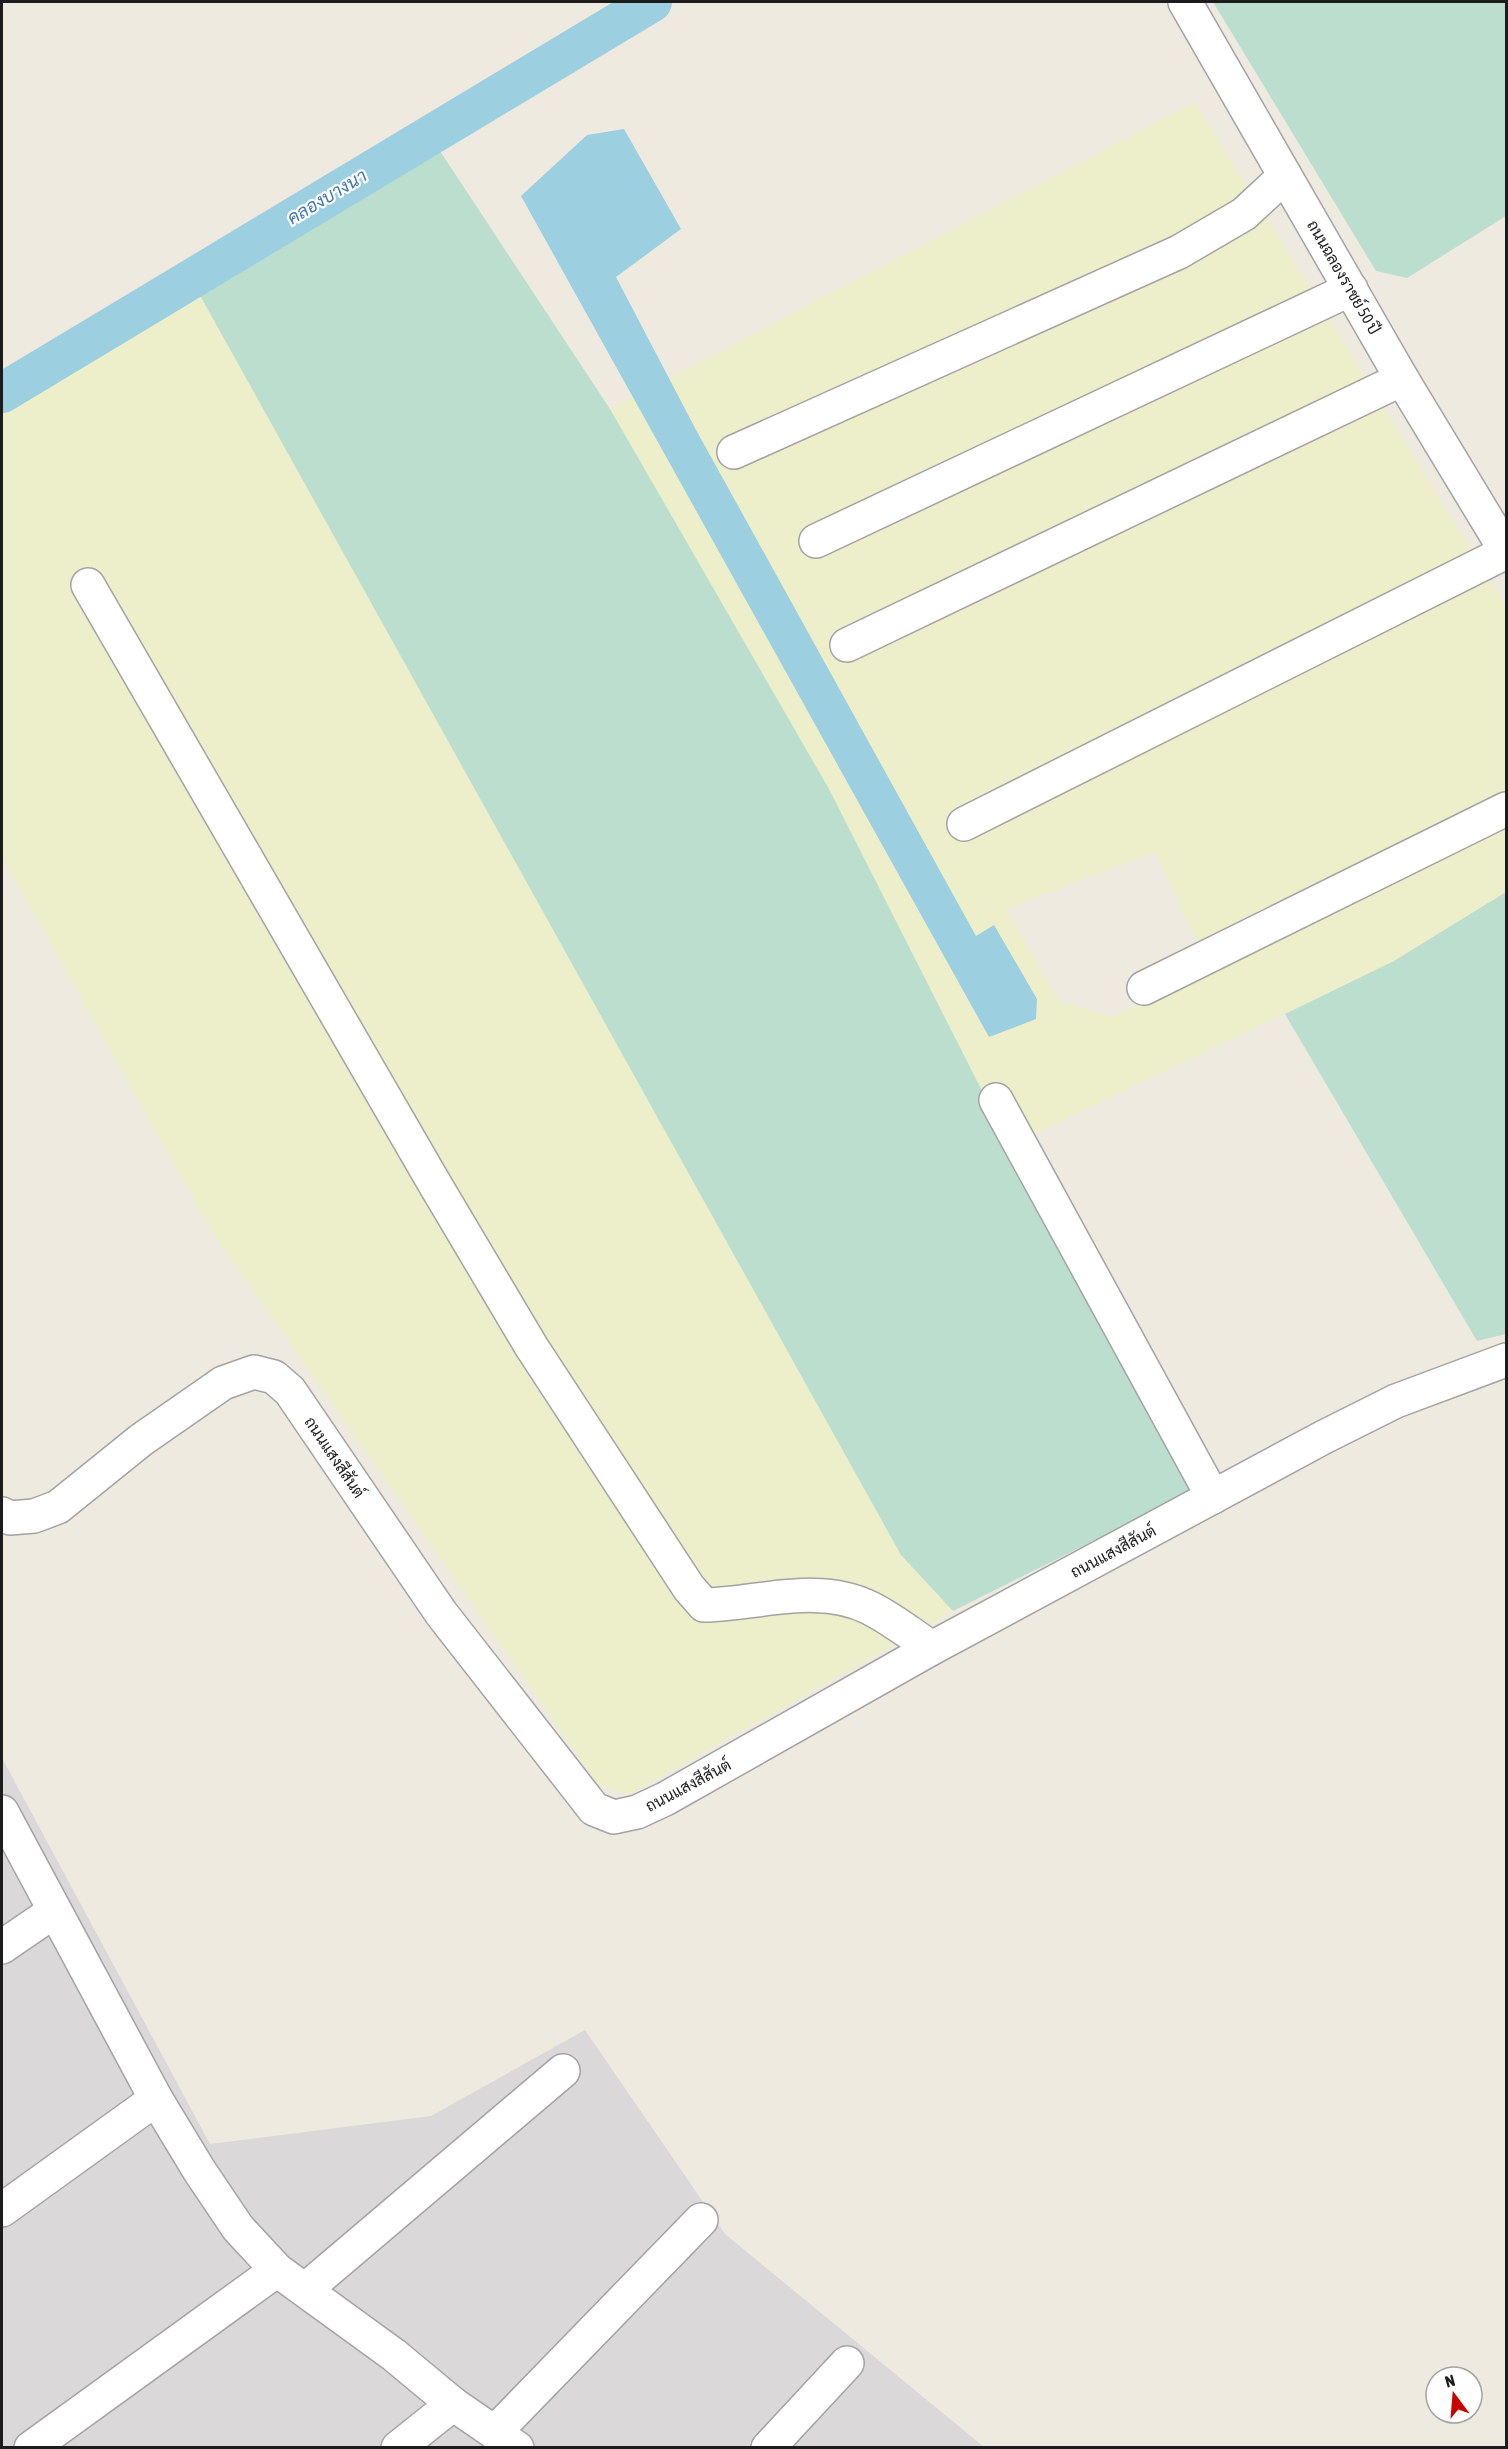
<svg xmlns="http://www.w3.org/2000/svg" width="1508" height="2449" viewBox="0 0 1508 2449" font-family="'Asap Condensed',Sarabun,sans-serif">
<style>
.residential{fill:#dad8d8}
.farmland{fill:#ecefc9;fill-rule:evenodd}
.wetland{fill:#bbdecf}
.water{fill:#9ccfe0}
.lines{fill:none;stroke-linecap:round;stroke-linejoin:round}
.canal{stroke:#9ccfe0;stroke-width:40}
.minor-casing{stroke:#a3a3a3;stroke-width:36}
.minor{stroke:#fff;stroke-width:33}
.labels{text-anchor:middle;stroke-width:4.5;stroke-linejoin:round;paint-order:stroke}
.street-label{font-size:16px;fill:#1c1c1c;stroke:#fff}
.water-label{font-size:18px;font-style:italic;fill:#4077b3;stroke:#fff}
</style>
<rect width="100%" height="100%" fill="#eeeae0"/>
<polygon class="residential" points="2,1758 210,2144 431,2116 585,2030 725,2234 984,2447 2,2447"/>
<g class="farmland">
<path d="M1195,102L1506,606V892L1394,961L1010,1146L829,789L610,409ZM1155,852L1212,974L1110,1017L1058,1000L1006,909Z"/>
<polygon points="197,290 901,1555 953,1611 628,1795 598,1784 212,1232 2,857 2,411"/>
</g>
<g class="wetland">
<polygon points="1213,2 1506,2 1506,216 1407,278 1376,271"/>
<polygon points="438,148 610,409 829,789 1010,1146 1199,1488 953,1611 901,1555 197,290"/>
<polygon points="1506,892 1506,1334 1477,1341 1285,1014 1394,961"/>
</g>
<polygon class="water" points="624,129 681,229 616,277 695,428 976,936 994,925 1037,999 1036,1019 989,1037 521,196 587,135"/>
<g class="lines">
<polyline class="canal" points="2,393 652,2"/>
<defs>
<g id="minor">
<polyline points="1185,2 1402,379 1506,551"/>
<polyline points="734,452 1179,252 1244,214 1285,176"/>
<polyline points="816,541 1351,289"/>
<path d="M88,585L433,1181L531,1346L689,1588L704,1605C757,1604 820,1582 870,1608C892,1619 912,1635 932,1648"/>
<polyline points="847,645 1402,379"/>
<polyline points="964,824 1506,552"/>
<polyline points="1144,988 1506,809"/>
<polyline points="996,1100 1213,1497"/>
<polyline points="2,1514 10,1518 34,1516 58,1507 141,1440 223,1383 254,1372 274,1377 290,1391 441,1613 594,1809 614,1817 637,1812 665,1799 932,1648 1324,1437 1396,1401 1506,1360"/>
<polyline points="2,1812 156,2099 199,2170 238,2228 277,2270 394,2355 453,2404 517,2448"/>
<polyline points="2,1947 53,1912"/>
<polyline points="2,2210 156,2099"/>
<polyline points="306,2289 563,2071"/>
<polyline points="495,2432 701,2220"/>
<polyline points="31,2448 277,2270"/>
<polyline points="398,2448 453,2404"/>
<polyline points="768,2448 847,2363"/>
</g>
</defs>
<use href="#minor" class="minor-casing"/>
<use href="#minor" class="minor"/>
</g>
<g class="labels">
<g class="street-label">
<text transform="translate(1344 277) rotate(60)" y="6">ถนนฉลองราชย์ 50 ปี</text>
<text transform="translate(335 1457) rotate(56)" y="6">ถนนแสงสีสันต์</text>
<text transform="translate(1113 1551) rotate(-28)" y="6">ถนนแสงสีสันต์</text>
<text transform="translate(688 1785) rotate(-28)" y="6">ถนนแสงสีสันต์</text>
</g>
<g class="water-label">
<text transform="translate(327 197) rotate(-31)" y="6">คลองบางนา</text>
</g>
</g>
<rect width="1508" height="2449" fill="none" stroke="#1c1c1c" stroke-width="6"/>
<g transform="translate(1454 2395) rotate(344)"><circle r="28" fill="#ffffff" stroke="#a4a4a4" stroke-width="1.5"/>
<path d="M0-4.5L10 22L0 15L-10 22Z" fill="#c70400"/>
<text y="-9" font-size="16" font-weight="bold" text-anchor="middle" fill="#1c1c1c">N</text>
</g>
</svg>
